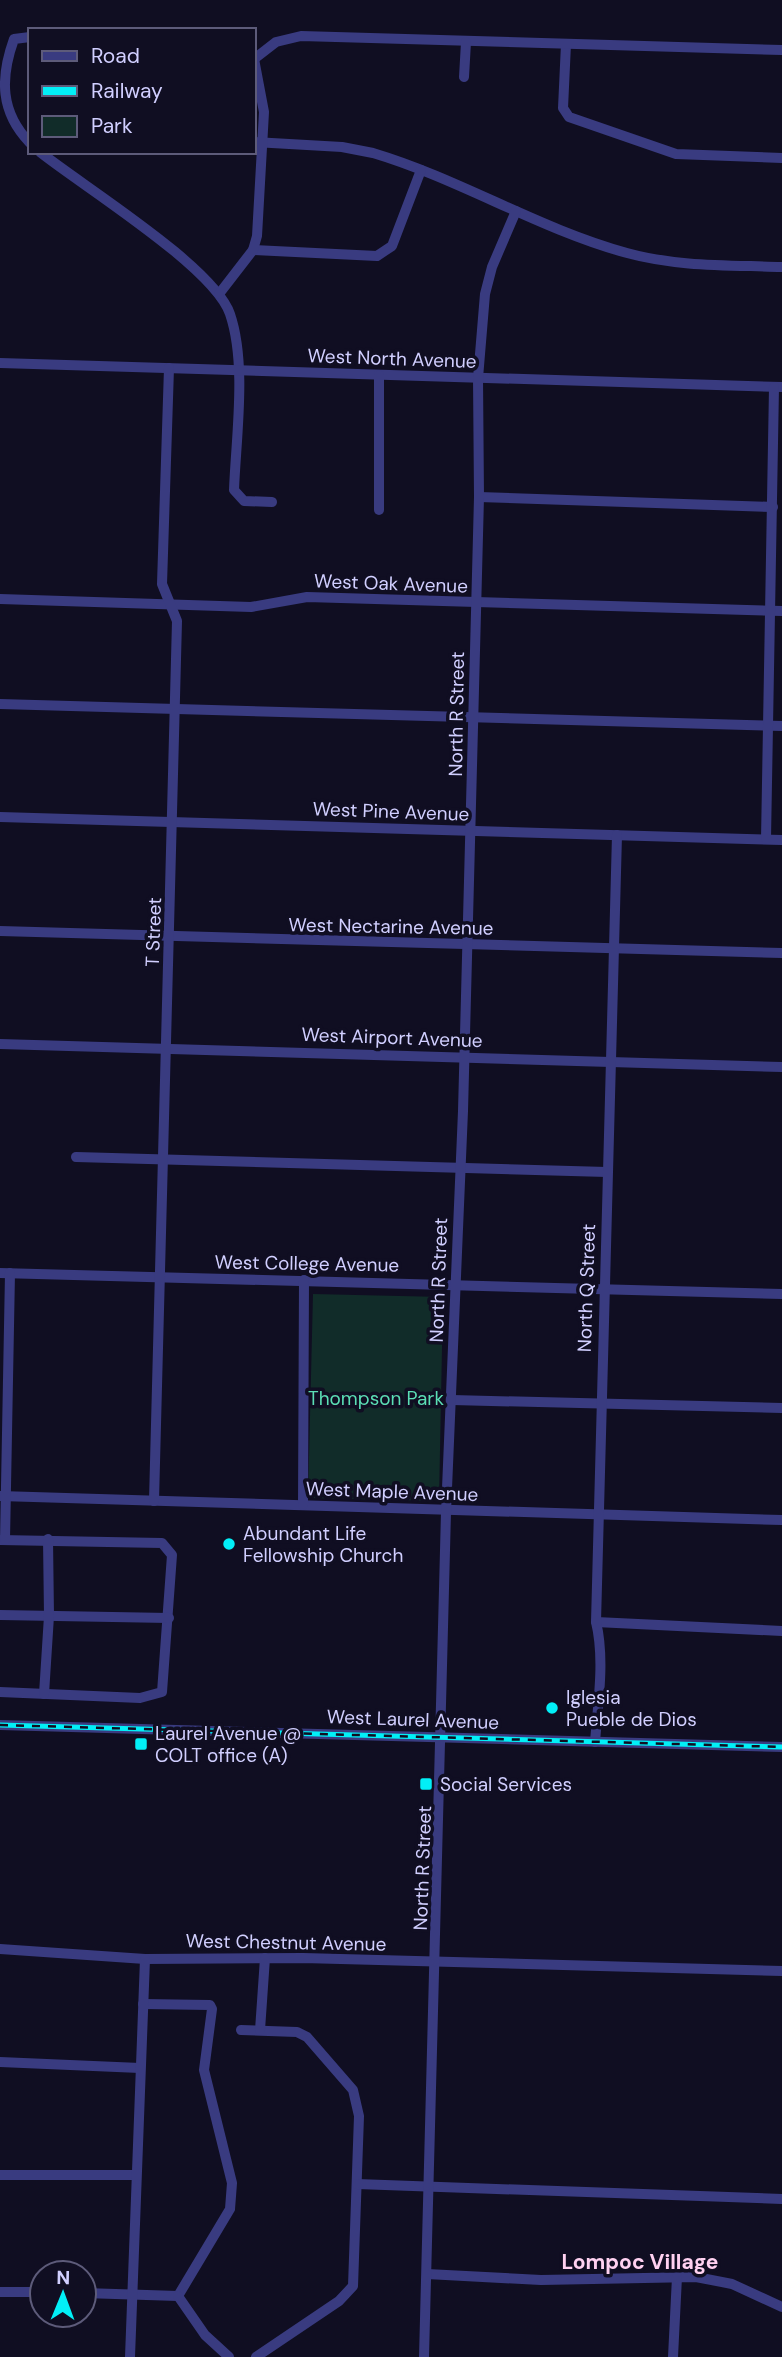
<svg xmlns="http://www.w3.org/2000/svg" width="782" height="2357" viewBox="0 0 782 2357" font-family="'DM Sans',sans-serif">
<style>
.green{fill:#112c29}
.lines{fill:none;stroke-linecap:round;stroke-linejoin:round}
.minor{stroke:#393b80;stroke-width:10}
.rail-casing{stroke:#02eff7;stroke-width:5}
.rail{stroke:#100e22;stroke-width:2.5;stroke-dasharray:8;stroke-linecap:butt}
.poi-dot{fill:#02eff7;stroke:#100e22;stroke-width:2.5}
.labels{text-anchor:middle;stroke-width:7;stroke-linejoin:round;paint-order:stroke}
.street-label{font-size:19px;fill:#d1cfff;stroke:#100e22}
.park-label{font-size:19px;fill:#5bdeb5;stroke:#100e22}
.poi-label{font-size:19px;fill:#d1cfff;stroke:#100e22;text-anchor:start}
.neighbourhood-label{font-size:21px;font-weight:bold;fill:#ffd1f1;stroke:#100e22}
</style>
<rect width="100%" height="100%" fill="#100e22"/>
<polygon class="green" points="313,1294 443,1297 439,1501 308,1498"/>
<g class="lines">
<g class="minor">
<path d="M30,37L14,39C0,78 0,112 30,143"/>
<polyline points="566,44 563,108 569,117 676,154 782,158"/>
<polyline points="254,59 276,42 301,36 782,50"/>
<polyline points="464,77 466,42"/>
<path d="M254,142L342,147L373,153C460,179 539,229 627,253C678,267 730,265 782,267"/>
<path d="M40,152C84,187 214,267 230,314C247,364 236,437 234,490L244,501L272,502"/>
<polyline points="253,250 377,256 392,246 421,170"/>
<polyline points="219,294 253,250 257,236 264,112 254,59"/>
<polyline points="0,363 782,387"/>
<polyline points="479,497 773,507"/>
<polyline points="379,510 379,375"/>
<polyline points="0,599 251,607 307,597 782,611"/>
<polyline points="0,704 782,726"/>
<polyline points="0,817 782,840"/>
<polyline points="766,839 774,387"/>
<polyline points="0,931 782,953"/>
<polyline points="0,1044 782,1067"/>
<polyline points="76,1157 607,1172"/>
<polyline points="0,1273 782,1294"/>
<polyline points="452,1400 782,1408"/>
<polyline points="0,1496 782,1520"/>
<polyline points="154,1501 177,621 162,584 169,368"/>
<polyline points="303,1505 304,1280"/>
<polyline points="0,1540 162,1543 172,1555 162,1692 140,1698 0,1692"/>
<polyline points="5,1540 10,1273"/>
<polyline points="0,1615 169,1618"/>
<polyline points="596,1622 782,1631"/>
<polyline points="44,1694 49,1616 48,1539"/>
<polyline points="0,1725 782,1747"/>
<path d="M595,1742C598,1703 605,1659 596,1622L617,835"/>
<polyline points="0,1949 145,1959 303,1958 782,1971"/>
<polyline points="143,2004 210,2005 212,2009 204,2070 232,2183 230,2209 178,2296"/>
<polyline points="241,2030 297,2032 307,2037 353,2090 359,2116 353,2286 339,2301 256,2357"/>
<polyline points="260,2030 265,1958"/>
<polyline points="0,2062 140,2068"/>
<polyline points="0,2175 136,2175"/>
<polyline points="357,2184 782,2199"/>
<polyline points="427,2274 541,2280 696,2277 732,2284 782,2307"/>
<polyline points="0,2292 42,2292"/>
<polyline points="84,2293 178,2296"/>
<polyline points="178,2296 205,2335 229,2357"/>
<polyline points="130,2357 145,1959"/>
<polyline points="424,2357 446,1512 463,1111 479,497 478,378 485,294 492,267 516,211"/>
<polyline points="673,2357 677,2277"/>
</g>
<defs>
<polyline id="rail" points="0,1725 782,1747"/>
</defs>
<use href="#rail" class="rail-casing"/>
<use href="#rail" class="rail"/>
</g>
<g class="poi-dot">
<circle cx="229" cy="1544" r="7"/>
<circle cx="552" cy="1708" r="7"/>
<rect x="134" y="1737" width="14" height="14" rx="3.5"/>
<rect x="419" y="1777" width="14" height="14" rx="3.5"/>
</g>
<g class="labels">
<g class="street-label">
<text transform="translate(392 358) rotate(2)" y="7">West North Avenue</text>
<text transform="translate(391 583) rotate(2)" y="7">West Oak Avenue</text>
<text transform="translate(456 714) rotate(-89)" y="7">North R Street</text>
<text transform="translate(391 811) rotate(2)" y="7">West Pine Avenue</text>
<text transform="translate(391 926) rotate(1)" y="7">West Nectarine Avenue</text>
<text transform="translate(153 932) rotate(-88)" y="7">T Street</text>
<text transform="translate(392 1037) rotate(2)" y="7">West Airport Avenue</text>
<text transform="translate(307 1263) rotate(1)" y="7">West College Avenue</text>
<text transform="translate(438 1280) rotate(-88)" y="7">North R Street</text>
<text transform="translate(586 1288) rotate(-88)" y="7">North Q Street</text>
<text transform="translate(392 1491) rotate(2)" y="7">West Maple Avenue</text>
<text transform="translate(413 1719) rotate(2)" y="7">West Laurel Avenue</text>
<text transform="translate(422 1868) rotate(-88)" y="7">North R Street</text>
<text transform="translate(286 1942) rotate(1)" y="7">West Chestnut Avenue</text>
</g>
<g class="park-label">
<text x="376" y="1405">Thompson Park</text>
</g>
<g class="poi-label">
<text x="243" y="1540">Abundant Life<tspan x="243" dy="22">Fellowship Church</tspan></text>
<text x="566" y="1704">Iglesia<tspan x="566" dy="22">Pueble de Dios</tspan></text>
<text x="155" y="1740">Laurel Avenue @<tspan x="155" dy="22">COLT office (A)</tspan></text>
<text x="440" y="1791">Social Services</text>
</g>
<g class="neighbourhood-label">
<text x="640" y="2269">Lompoc Village</text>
</g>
</g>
<rect x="28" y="28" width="228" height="126" fill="#100e22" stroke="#5d5b7a" stroke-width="2"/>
<rect x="42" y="51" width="35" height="10" fill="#393b80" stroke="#5d5b7a" stroke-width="2"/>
<text x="91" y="63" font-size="21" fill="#d1cfff">Road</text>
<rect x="42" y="86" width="35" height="10" fill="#02eff7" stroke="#5d5b7a" stroke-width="2"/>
<text x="91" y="98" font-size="21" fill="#d1cfff">Railway</text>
<rect x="42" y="116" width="35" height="21" fill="#112c29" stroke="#5d5b7a" stroke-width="2"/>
<text x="91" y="133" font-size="21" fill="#d1cfff">Park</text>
<g transform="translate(63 2294) rotate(1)"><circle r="33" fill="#100e22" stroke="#5d5b7a" stroke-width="2"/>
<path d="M0-5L12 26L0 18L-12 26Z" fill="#02eff7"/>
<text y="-10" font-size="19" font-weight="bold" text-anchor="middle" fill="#d1cfff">N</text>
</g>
</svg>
